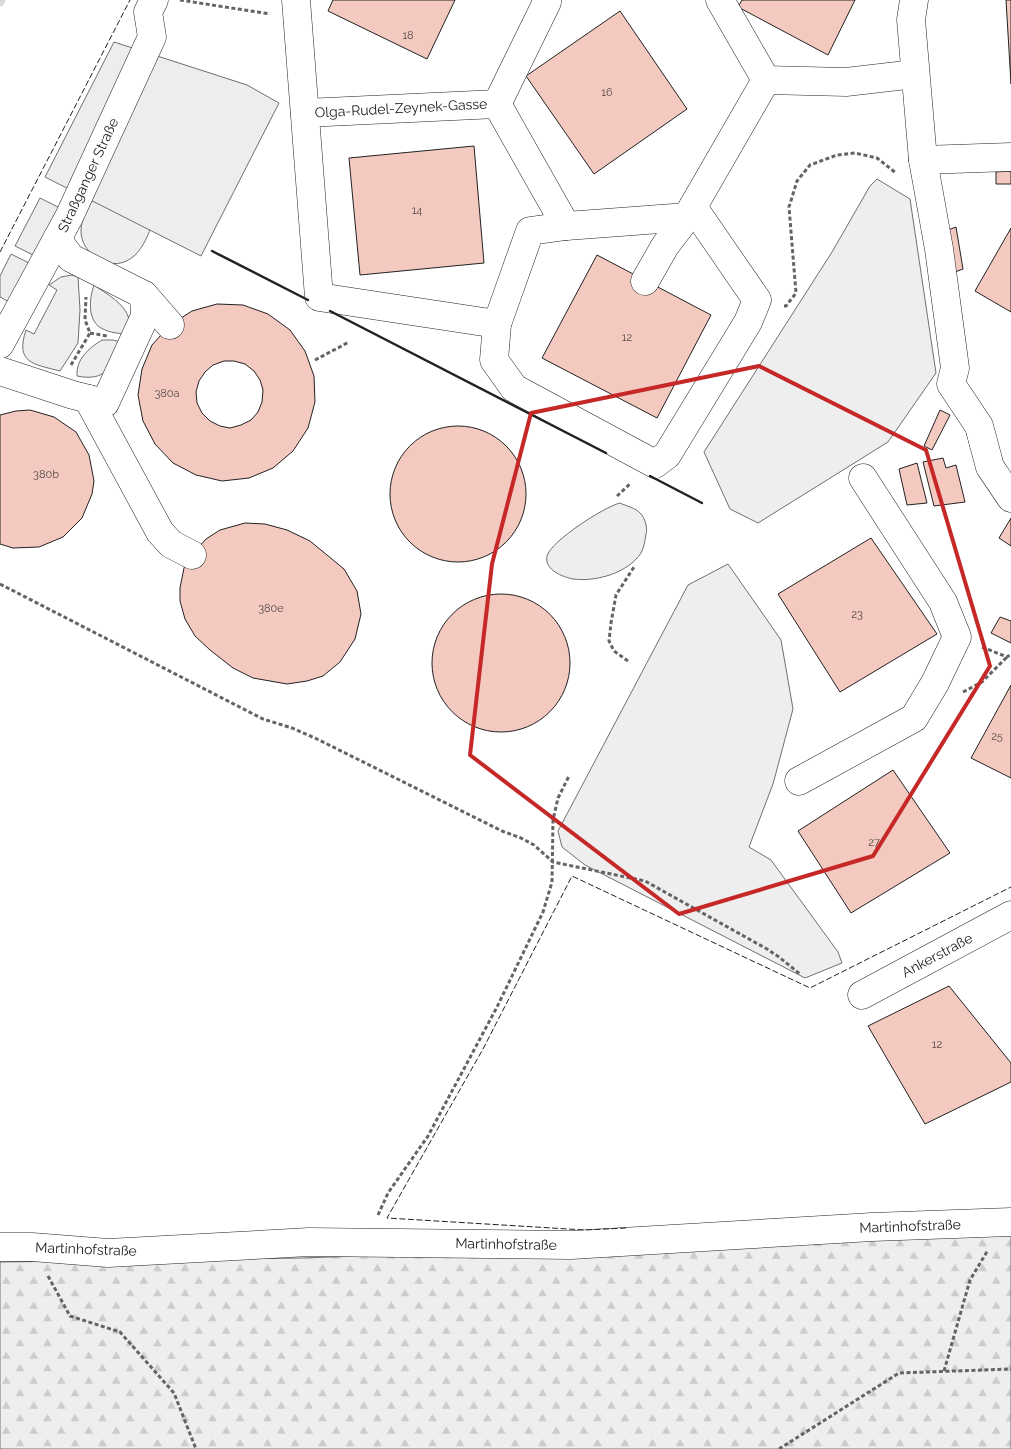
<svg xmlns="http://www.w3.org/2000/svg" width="1011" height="1449" viewBox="0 0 1011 1449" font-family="Raleway,sans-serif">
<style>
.grass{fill:#eee;stroke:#6f6f6f}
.forest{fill:url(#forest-firs);stroke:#6f6f6f}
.parking{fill:#ededed;stroke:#6f6f6f}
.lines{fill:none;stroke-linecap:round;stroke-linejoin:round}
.stream{stroke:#d9d9d9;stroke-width:9}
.building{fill:#f3c9c0;stroke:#222;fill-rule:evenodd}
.minor-casing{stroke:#222;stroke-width:29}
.path{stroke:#646464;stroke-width:3;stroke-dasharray:4 2.5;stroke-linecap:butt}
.minor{stroke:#fff;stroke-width:28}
.fence{stroke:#222;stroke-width:1;stroke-dasharray:6 2.5;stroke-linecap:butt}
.wall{stroke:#222;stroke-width:2.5}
.marked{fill:none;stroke:#c62828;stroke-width:4;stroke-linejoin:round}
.labels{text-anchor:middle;stroke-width:4;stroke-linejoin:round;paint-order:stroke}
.number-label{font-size:11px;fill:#564c4a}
.street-label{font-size:14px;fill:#222;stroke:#fff}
</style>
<defs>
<pattern id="forest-firs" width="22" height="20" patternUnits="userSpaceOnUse" patternTransform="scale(1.25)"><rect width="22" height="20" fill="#eee"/><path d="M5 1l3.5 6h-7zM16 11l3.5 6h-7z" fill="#ccc"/></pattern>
</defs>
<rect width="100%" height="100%" fill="#fff"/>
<g class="grass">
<polygon points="877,179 910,199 936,373 888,442 758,523 730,509 704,452 832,252 870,186"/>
<path d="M94,197L151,227C147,238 141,252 130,259C109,273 80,253 81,230C81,218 89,207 94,197Z"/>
<path d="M72,275L78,277L80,310L78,343L60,371C33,364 15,363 26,330L34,334L57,290L49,285L61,277Z"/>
<path d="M94,285C105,293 125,303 129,319C130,323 128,330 128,335C120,333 110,333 103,329C87,322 89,299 94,285Z"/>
<path d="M102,340H113L124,343C111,366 107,382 77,376C76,359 89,348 102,340Z"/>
<path d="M620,503C626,506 636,508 640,513C645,517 648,529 646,534C645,540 644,548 641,553C628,573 596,582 573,579C563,577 544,570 547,556C551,541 604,507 620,503Z"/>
<polygon points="728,564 781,640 793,709 773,784 749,847 771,860 838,952 842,963 805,978 585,865 562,847 558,831 688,585"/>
</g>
<polygon class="forest" points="1011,1233 1011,1449 0,1449 0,1262 302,1258"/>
<g class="parking">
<polygon points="114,42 247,85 279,103 201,256 45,177"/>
<polygon points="40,198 60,208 35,256 15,246"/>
<polygon points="11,254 31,264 11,303 0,297 0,276"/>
</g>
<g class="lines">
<polyline class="stream" points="0,2 1,0"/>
</g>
<g class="building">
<polygon points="333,0 455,0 427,59 328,11"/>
<polygon points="742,0 855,0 828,55 738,7"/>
<polygon points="1006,0 1011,0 1011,84"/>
<polygon points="620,11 687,109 594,174 526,76"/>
<polygon points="474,146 484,263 360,275 349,158"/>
<polygon points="1011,171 1011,184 996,184 996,172"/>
<polygon points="956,227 963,269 955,272 948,230"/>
<polygon points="1011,228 1011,312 975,291"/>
<polygon points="597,255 711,315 657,418 542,358"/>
<path d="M217,304L243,305L268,314L290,330L305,351L314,376L315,402L308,428L293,451L273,468L249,478L222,481L196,475L173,463L155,444L143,421L138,395L142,369L152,345L170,325L192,311ZM224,361H234L245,364L254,371L260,380L263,390L262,402L258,412L251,420L241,425L230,428L220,426L210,421L202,413L197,403L196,392L199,381L205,372L213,365Z"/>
<polygon points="30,410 54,417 76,432 89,455 94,481 92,494 82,518 63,537 39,547 13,548 0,544 0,415 16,411"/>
<polygon points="940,410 950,415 932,450 924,446"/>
<circle cx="458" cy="494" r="68"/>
<polygon points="943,458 946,468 956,465 965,502 934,506 923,462"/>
<polygon points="917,463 927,503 907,505 899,469"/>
<polygon points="1011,518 1011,546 999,538"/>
<polygon points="245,523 265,524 287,530 310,541 344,569 357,591 361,614 355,639 340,662 323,676 307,681 287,684 253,678 233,668 210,650 195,636 185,619 180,601 180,588 184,568 192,555 206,539 220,530"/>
<polygon points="871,538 937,634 840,692 778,594"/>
<circle cx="501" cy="663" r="69"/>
<polygon points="1000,617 1011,621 1011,643 991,633"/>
<polygon points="1011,685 1011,778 971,758"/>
<polygon points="893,770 950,853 851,913 798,831"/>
<polygon points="949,986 1011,1063 1011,1082 925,1124 868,1026"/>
</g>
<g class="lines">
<defs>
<g id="minor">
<polyline points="296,0 319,297 497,324"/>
<polyline points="546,0 547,2 497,104 566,226 687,217"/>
<polyline points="720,0 766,80"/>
<polyline points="914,0 911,20 923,160 939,249 955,368 951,384 979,426 990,467 1011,498"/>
<polyline points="766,80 846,82 915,74"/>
<polyline points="305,113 497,104"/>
<polyline points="923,160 1011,157"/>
<polyline points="566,226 530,231 497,324 494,360 514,388 655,464 667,455 748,322 757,300 693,207"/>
<polyline points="57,239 71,258 144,295 170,325"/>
<polyline points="645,281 665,246 687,217 766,80"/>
<polyline points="0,344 69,217 152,37 148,12 154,0"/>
<polyline points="0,371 73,395 105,403 145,316 144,295"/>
<polyline points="88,399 160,532 171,544 192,555"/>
<polyline points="799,781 914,718 935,683 957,637 943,602 863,478"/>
<polyline points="862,995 1011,915"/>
<polyline points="0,1247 32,1247 108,1253 309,1242 571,1245 872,1227 1011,1222"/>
</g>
</defs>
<use href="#minor" class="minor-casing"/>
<g class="path">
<polyline points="180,0 270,14"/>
<polyline points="784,306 786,306 796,293 789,207 797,181 810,165 837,155 855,153 877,158 896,173"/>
<polyline points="90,333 107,336"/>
<polyline points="315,360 349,342"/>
<polyline points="71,365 90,333 85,320 86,297"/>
<polyline points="617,496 631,483"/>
<polyline points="0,584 263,719 292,728 317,739 502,831 521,838 534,845 553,862 645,881 767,949 779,957 800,974"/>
<polyline points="982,647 1007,657 1011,654"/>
<polyline points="628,661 614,651 609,641 611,623 616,595 634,567"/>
<polyline points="963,692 982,682 1007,657"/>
<polyline points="378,1215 388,1193 428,1136 497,1007 543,912 552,882 553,820 558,798 569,776"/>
<polyline points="48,1276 70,1316 120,1332 174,1393 196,1449"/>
<polyline points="944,1371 970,1280 988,1250"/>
<polyline points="779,1449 899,1373 1011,1369"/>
</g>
<use href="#minor" class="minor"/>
<g class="fence">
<polyline points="0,252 130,0"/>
<polyline points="626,1228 585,1230 387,1218 483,1049 572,876 810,988 1011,887"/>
</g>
<g class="wall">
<polyline points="212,251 308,300"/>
<polyline points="330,311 606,453"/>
<polyline points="650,476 702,503"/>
</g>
</g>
<path class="marked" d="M759,366L926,450L990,666L873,856L679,914L470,755L492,564L531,413Z"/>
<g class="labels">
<g class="number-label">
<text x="408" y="39">18</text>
<text x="607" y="96">16</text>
<text x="417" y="214">14</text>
<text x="627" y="341">12</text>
<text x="167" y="397">380a</text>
<text x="46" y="478">380b</text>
<text x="271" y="612">380e</text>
<text x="857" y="618">23</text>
<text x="997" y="740">25</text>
<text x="874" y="846">27</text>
<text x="937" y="1048">12</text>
</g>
<g class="street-label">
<text transform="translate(401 108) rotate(-3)" y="5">Olga-Rudel-Zeynek-Gasse</text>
<text transform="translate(88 175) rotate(-65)" y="5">Straßganger Straße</text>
<text transform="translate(937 955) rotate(-28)" y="5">Ankerstraße</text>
<text transform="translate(910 1226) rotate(-2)" y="5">Martinhofstraße</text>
<text transform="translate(506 1244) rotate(1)" y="5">Martinhofstraße</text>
<text transform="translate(86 1249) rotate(2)" y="5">Martinhofstraße</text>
</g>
</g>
</svg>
